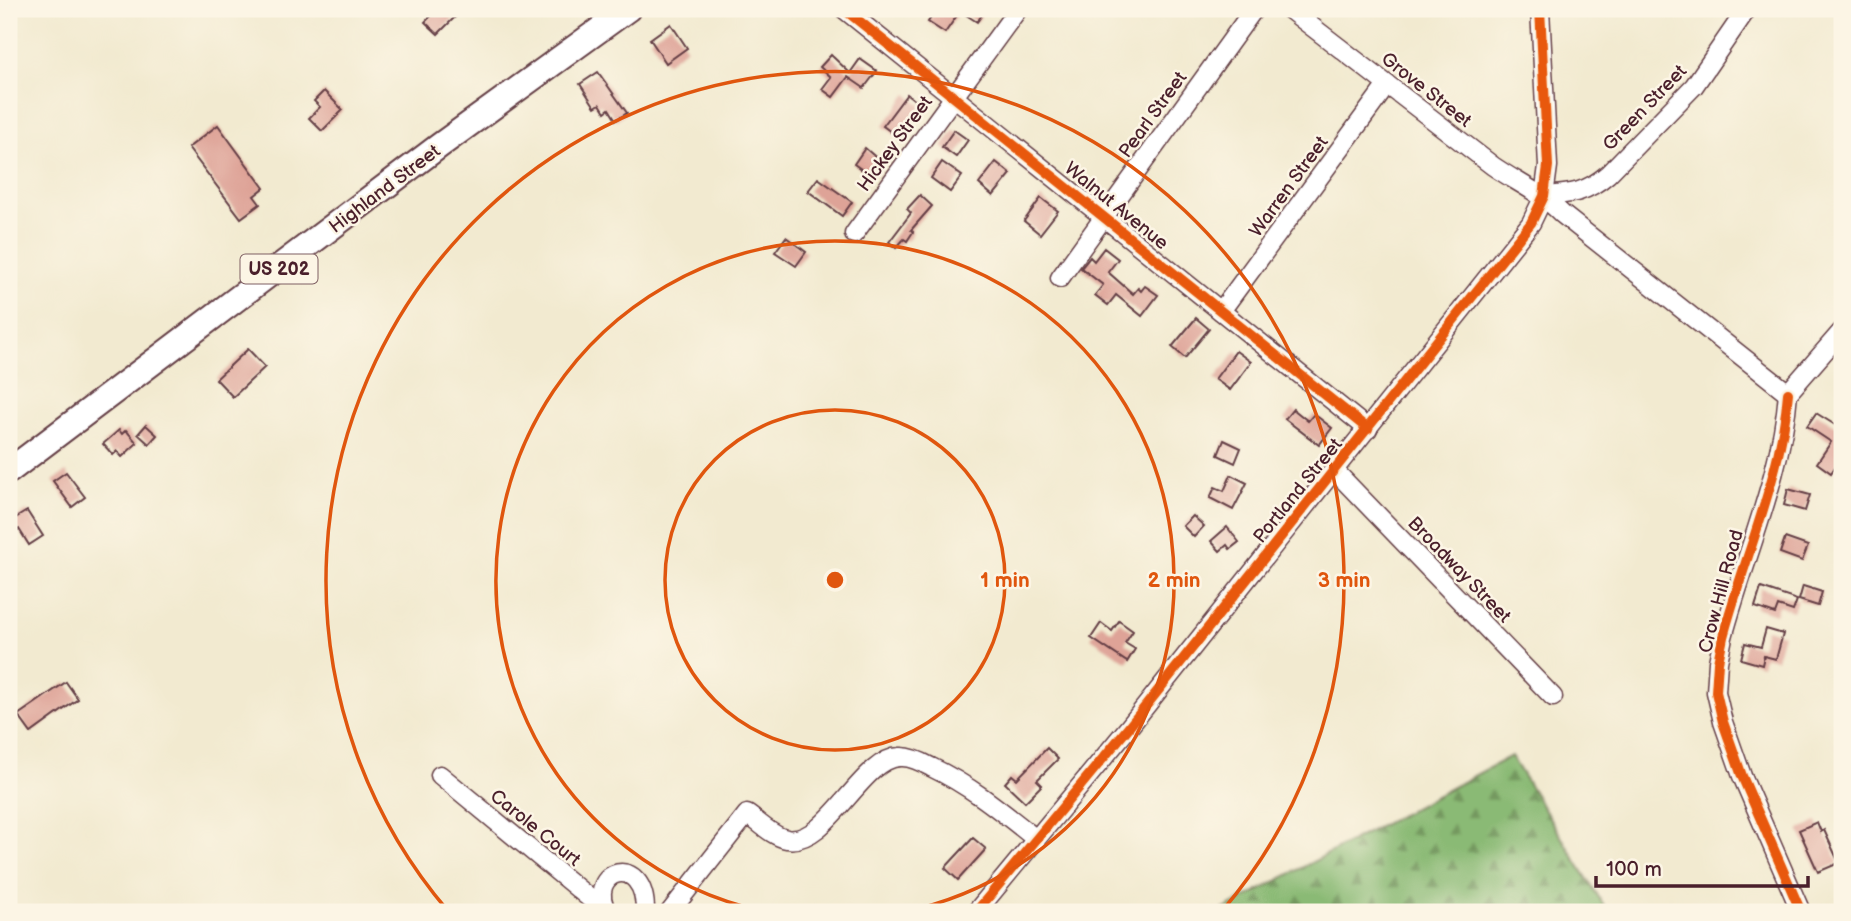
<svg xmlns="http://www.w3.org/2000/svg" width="1851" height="921" viewBox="0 0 1851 921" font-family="'Balsamiq Sans',sans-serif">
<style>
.forest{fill:url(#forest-firs);stroke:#6a6c50;stroke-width:2}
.building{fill:#dea397}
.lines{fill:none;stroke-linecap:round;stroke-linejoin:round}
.minor-casing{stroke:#633d44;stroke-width:21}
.highway-casing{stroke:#633d44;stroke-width:28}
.minor{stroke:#fff;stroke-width:18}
.highway{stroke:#fff;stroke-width:24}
.cycleway-casing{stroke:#fcf5e5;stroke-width:15}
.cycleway{stroke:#e8590c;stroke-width:10}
.ring{fill:none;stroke:#e0560e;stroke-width:3.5}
.labels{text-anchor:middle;stroke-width:5;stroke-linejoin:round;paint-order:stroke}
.shield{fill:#fcf5e5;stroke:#7f5f63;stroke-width:2}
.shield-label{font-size:18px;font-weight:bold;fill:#4a1f2b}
.street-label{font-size:19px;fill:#4a1f2b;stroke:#fcf5e5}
.centre{fill:#e0560e;stroke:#fcf5e5;stroke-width:3.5}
.ring-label{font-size:21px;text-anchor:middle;font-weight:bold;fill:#e0560e;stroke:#fcf5e5;stroke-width:5;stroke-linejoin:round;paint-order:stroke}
</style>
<defs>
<pattern id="forest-firs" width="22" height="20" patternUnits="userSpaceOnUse" patternTransform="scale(1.75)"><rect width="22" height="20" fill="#8aba74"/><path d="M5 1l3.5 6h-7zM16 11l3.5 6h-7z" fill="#73975f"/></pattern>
</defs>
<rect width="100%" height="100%" fill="#fcf5e5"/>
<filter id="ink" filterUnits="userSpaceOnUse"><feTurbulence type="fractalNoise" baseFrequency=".0143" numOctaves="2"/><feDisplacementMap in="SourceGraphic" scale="14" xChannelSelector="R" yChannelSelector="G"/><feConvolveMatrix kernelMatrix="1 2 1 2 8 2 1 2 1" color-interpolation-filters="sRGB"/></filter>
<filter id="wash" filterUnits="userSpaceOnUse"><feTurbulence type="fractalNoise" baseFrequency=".00686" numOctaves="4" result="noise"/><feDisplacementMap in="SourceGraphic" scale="28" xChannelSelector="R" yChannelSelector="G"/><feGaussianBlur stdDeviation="1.57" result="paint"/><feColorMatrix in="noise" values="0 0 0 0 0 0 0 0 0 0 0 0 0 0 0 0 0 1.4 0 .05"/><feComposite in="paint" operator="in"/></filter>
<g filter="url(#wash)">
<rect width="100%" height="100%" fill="#f2ead0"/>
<polygon class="forest" points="1511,756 1608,912 1219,912"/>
<g id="blocks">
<g class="building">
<polygon points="438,9 463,9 438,34 425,22"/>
<polygon points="937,9 986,9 977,22 960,11 945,33 928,22"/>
<polygon points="671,24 687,48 666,63 650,39"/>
<polygon points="831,55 850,73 860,59 877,71 864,88 848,77 833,97 822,89 831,77 820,67"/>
<polygon points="598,72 627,113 616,120 609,109 605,112 600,104 595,107 580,84"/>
<polygon points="324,91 343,110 322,131 309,118 320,107 314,101"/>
<polygon points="907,94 922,106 898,137 883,126"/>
<polygon points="218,125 264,188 254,196 260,204 241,218 188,148"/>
<polygon points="954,130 968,140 956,157 942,147"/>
<polygon points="865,148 881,162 871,176 854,164"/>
<polygon points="942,162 962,176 950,192 931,178"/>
<polygon points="996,162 1011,174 993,196 979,184"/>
<polygon points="818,178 852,202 842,216 808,191"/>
<polygon points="920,195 932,206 911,230 913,232 907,241 904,239 896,248 889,242 911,213 907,209"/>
<polygon points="1041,198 1058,211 1040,234 1024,221"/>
<polygon points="786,237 806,252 796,266 775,252"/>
<polygon points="1104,248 1118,259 1108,272 1133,294 1138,288 1141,291 1145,286 1158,295 1142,316 1116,295 1108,305 1095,295 1103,285 1081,268 1090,257 1094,261"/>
<polygon points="1196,318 1209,329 1185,358 1172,347"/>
<polygon points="248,349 265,367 233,397 216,379"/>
<polygon points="1236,351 1251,362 1230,390 1215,379"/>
<polygon points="1293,409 1308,421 1314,414 1332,428 1319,445 1285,419"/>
<polygon points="1816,413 1840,428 1842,425 1842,450 1837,455 1841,458 1831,473 1817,463 1831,442 1807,426"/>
<polygon points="146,425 157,435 149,444 138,434"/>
<polygon points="119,430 122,434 126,430 137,443 122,457 117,451 113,455 103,444"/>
<polygon points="1224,440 1241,448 1235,463 1218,455"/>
<polygon points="66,472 85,497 72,507 53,481"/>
<polygon points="1231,475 1247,483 1233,510 1210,498 1215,487 1224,491"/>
<polygon points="1788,489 1810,495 1805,511 1784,505"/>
<polygon points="27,511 43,536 29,545 19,529 9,535 9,522"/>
<polygon points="1193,516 1204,526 1194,537 1183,526"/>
<polygon points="1227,527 1239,542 1230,549 1227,545 1220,551 1211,541"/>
<polygon points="1785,538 1808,546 1802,561 1780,553"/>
<polygon points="1803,586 1822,592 1818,606 1799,600"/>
<polygon points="1761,588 1797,600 1793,611 1778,606 1775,614 1755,607"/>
<polygon points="1119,621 1133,631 1125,643 1135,649 1127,662 1091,638 1101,623 1112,631"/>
<polygon points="1766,629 1783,634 1776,659 1764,656 1762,665 1741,659 1745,643 1761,647"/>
<polygon points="66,682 78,699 31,733 18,715"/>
<polygon points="1047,748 1058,759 1037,780 1042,785 1025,802 1005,783 1012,775 1017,779"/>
<polygon points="1817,822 1821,832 1824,830 1839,863 1818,872 1799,830"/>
<polygon points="973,838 986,849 958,880 945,868"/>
</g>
</g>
</g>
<g filter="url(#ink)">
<use href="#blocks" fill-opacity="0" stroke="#633d44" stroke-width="2"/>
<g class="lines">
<defs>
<g id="minor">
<polyline points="844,9 1368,429"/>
<path d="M1289,9L1493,166C1516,182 1542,193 1562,214L1788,393"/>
<path d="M1544,196C1572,194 1586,193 1608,174L1694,86L1747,9"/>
<polyline points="854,234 1018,9"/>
<polyline points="1060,278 1254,9"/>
<polyline points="1221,311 1387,85"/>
<path d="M1788,393C1782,474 1744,558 1723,637L1718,662L1716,692L1723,722L1742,776L1801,912"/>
<polyline points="1788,393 1842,331"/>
<polyline points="1335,471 1553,697"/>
<polyline points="440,775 605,911"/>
<path d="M607,912C584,870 646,851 645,912"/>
<path d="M670,912L747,814C759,822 773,837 787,839C828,846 861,758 900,757C910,756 922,762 931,767C971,786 1001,811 1036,839"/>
<polyline points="976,912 1129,727 1531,223 1544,196 1548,166 1540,9"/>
</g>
<polyline id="highway" points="9,471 439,146 628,9"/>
</defs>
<use href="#minor" class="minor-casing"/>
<use href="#highway" class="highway-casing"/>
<use href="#minor" class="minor"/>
<use href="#highway" class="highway"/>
<defs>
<g id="cycleway">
<polyline points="844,9 1368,429"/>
<path d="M1788,393C1782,474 1744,558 1723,637L1718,662L1716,692L1723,722L1742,776L1801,912"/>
<polyline points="976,912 1129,727 1531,223 1544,196 1548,166 1540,9"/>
</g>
</defs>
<use href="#cycleway" class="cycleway-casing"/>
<use href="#cycleway" class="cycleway"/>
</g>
</g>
<g class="ring">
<circle cx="835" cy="580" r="170"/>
<path d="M767 912A339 339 0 1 1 903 912"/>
<path d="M448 911A509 509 0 1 1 1222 911"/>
</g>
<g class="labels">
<rect class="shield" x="240.5" y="254.5" width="77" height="29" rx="5"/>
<g class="shield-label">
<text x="279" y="275">US 202</text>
</g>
<g class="street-label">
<text transform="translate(1427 89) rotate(38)" y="7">Grove Street</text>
<text transform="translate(1644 107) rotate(-46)" y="7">Green Street</text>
<text transform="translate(1152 114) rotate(-54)" y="7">Pearl Street</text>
<text transform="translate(894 143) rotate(-54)" y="7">Hickey Street</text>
<text transform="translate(1288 186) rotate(-54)" y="7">Warren Street</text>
<text transform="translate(384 188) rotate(-37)" y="7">Highland Street</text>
<text transform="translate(1117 205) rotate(39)" y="7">Walnut Avenue</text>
<text transform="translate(1297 490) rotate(-51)" y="7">Portland Street</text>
<text transform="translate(1460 569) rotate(46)" y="7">Broadway Street</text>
<text transform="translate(1720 591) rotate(-75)" y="7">Crow Hill Road</text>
<text transform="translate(536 827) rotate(39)" y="7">Carole Court</text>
</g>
</g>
<circle cx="835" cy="580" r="10" class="centre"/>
<g class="ring-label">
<text x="1005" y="587">1 min</text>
<text x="1174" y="587">2 min</text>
<text x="1344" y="587">3 min</text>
</g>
<rect width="1851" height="921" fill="none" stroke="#fcf5e5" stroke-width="35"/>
<path d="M1596 876v10h212v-10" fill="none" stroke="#4a1f2b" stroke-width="3.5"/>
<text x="1606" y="876" font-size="21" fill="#4a1f2b" stroke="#fcf5e5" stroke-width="5" paint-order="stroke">100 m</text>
</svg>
